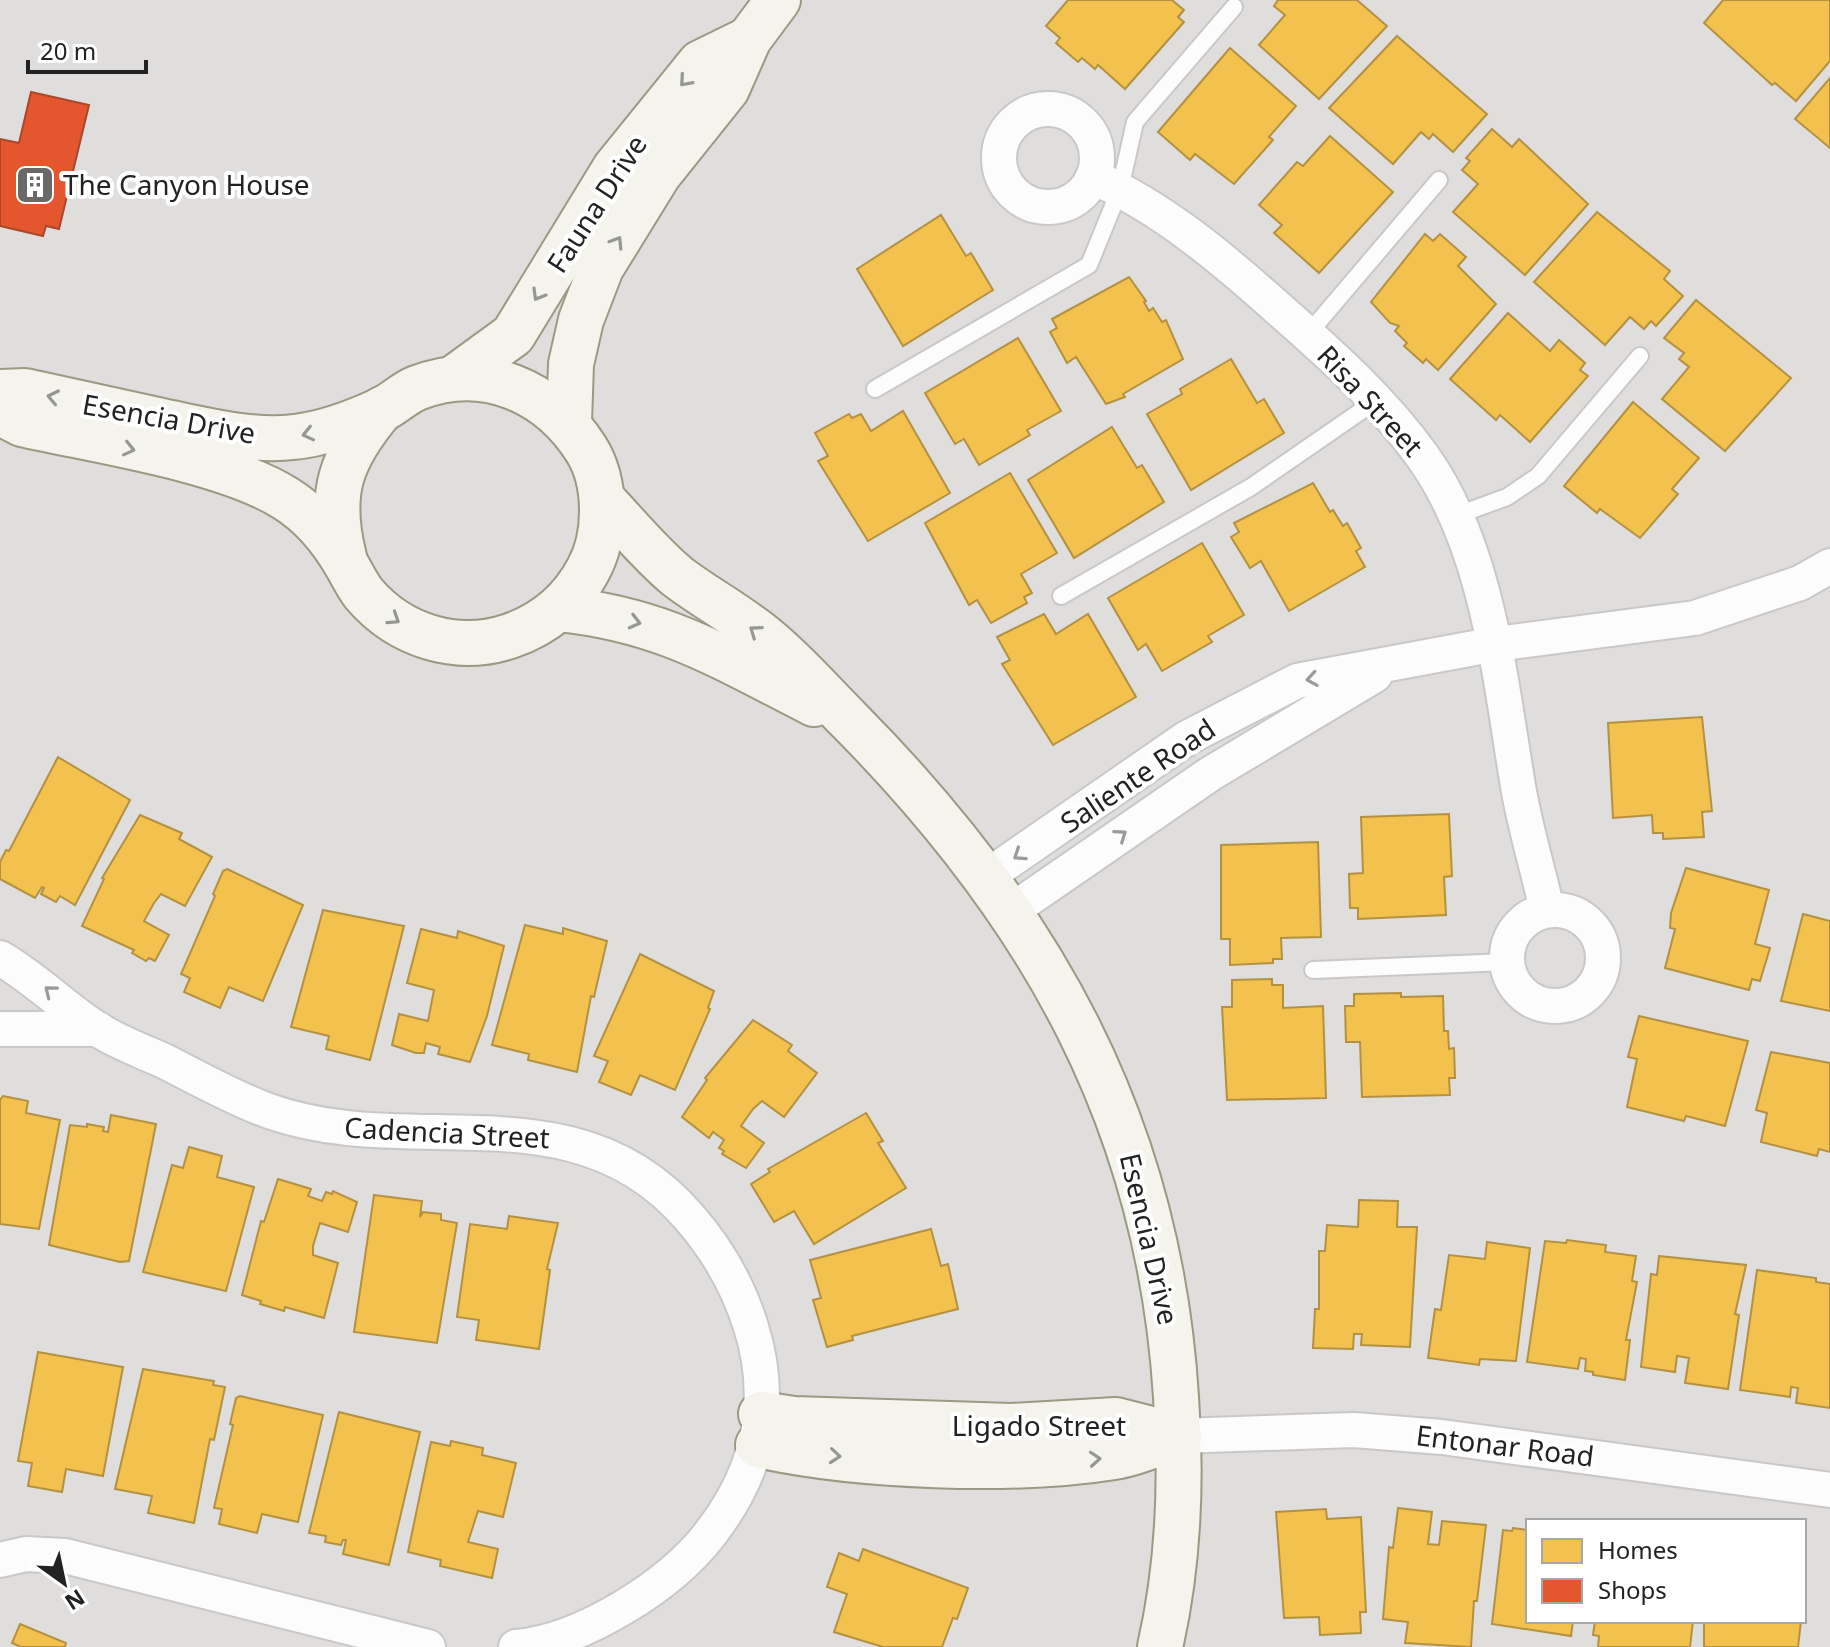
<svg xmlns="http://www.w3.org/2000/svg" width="1830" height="1647" viewBox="0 0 1830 1647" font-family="'Noto Sans',sans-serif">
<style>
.residential{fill:#dfdedc;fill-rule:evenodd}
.homes{fill:#f2c14e;stroke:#b49141;stroke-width:2}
.shops{fill:#e4572e;stroke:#aa472a;stroke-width:2}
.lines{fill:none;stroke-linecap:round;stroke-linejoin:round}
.lane-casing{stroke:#c9c8c7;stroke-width:20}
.street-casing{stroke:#c9c8c7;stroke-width:38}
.secondary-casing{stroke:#999a82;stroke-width:48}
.lane{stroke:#fdfcfc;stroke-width:16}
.street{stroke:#fdfcfc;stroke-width:34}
.secondary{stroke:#f4f4ed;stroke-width:44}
.oneway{stroke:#969692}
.oneway2{stroke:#9a9a9a}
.labels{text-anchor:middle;stroke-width:8;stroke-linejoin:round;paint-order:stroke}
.poi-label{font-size:28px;fill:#222;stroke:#fff;text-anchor:start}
.street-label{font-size:28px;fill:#222;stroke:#fff}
</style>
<rect width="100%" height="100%" fill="#f0eeeb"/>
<path class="residential" d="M0,0H1830V1647H0ZM1528,1521H1804V1621H1528Z"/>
<g class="homes">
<polygon points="1068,0 1172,0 1184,10 1178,17 1184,22 1125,89 1098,65 1095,69 1082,58 1078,62 1056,43 1060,38 1046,26"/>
<polygon points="1357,0 1387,26 1319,99 1259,45 1285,15 1274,6 1278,0"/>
<polygon points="1723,0 1830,0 1830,61 1796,101 1775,83 1772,85 1704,23"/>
<polygon points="1397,36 1487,114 1453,152 1433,134 1429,139 1421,132 1393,164 1329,108"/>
<polygon points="1230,48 1296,106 1269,137 1273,140 1234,184 1195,154 1190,160 1158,132"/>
<polygon points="1830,78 1830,148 1795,119"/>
<polygon points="1492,129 1512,147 1519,139 1588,204 1525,275 1453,212 1478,184 1462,170 1470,161 1466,158"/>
<polygon points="1330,136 1393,192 1319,273 1274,233 1282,225 1259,205 1297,162 1303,166"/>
<polygon points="1597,212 1670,271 1664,279 1683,296 1656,326 1651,321 1644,329 1630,317 1605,345 1534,282"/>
<polygon points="941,215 966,256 971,253 993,290 903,346 857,269"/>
<polygon points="1425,234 1433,241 1440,234 1466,257 1458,266 1496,304 1438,370 1426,359 1423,363 1404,346 1407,343 1395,331 1399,326 1390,323 1371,302"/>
<polygon points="1129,277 1146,301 1144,302 1149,311 1153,308 1162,322 1166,320 1183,359 1123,394 1125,397 1106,404 1076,357 1067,363 1050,332 1057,328 1052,319"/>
<polygon points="1696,300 1791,378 1725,451 1662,399 1689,367 1679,359 1684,353 1664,338"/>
<polygon points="1508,313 1550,351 1559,340 1585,363 1580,370 1588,376 1530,442 1500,415 1496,420 1450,379"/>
<polygon points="1018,338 1061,411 1027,430 1030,435 979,465 964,439 955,444 925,393"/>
<polygon points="1231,359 1257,403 1264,399 1284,433 1191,490 1147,414 1182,394 1180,389"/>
<polygon points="1633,402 1699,458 1672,489 1678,494 1640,538 1600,509 1597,513 1564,486"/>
<polygon points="903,411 950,493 868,541 818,461 828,456 815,433 849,414 852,418 861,414 871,431"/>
<polygon points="1112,427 1137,468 1142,465 1164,502 1074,558 1028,480"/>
<polygon points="1010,473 1057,553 1021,574 1032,593 1024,597 1027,603 991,623 977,600 969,605 925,523"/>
<polygon points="1313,483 1330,512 1333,510 1343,526 1347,523 1361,548 1356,551 1365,567 1289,611 1261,561 1250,568 1231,537 1239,532 1234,523"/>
<polygon points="1202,543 1244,615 1208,636 1212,642 1162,671 1146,644 1138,650 1108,598"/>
<polygon points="1044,614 1056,634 1088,614 1136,697 1053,745 1002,664 1010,660 997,637"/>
<polygon points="1702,717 1712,811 1702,812 1704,837 1663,839 1663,833 1653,833 1652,815 1613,818 1608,723"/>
<polygon points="58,757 130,800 75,905 60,896 56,902 41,894 44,888 42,887 35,898 0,879 0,862 6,850 9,851"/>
<polygon points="1449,814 1452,876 1444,877 1446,915 1358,919 1358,908 1350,908 1349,874 1363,873 1361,817"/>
<polygon points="140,815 182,833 179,839 212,857 185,906 161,894 154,903 144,921 169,935 155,961 149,958 146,961 132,953 134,950 82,926 104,879 102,878"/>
<polygon points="1318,842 1321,937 1281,938 1282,959 1273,959 1273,963 1230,965 1230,939 1221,939 1221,845"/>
<polygon points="1686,868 1769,890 1755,944 1770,948 1760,981 1752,979 1749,990 1665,968 1675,929 1670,928 1671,913"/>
<polygon points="227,869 303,905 263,1001 229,987 220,1008 184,992 190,978 181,974 215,896 213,894 223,871"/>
<polygon points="323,910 404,926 370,1060 326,1049 329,1036 291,1027"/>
<polygon points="1803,914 1830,921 1830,1011 1781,1001"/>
<polygon points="525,925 563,934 563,928 607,941 594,997 591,996 577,1072 528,1060 529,1054 492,1045"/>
<polygon points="421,929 457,938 458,931 504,946 487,1016 470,1062 438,1054 440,1047 426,1043 424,1053 416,1053 392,1045 399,1014 428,1021 434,990 407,983"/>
<polygon points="640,954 714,991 708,1008 710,1009 675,1090 640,1075 631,1095 599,1082 608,1061 594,1056"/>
<polygon points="1272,979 1272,985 1283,985 1283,1008 1323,1006 1326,1098 1227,1100 1222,1007 1232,1007 1232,980"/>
<polygon points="1401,993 1401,997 1443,996 1444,1031 1448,1031 1449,1049 1454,1048 1455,1078 1449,1078 1450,1095 1362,1097 1360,1042 1346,1042 1345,1006 1354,1006 1354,994"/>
<polygon points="1639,1016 1748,1041 1725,1126 1686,1116 1684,1121 1627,1107 1637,1059 1628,1057"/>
<polygon points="753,1020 792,1045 788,1051 817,1073 784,1117 762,1101 753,1109 741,1126 764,1143 746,1168 722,1154 724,1151 719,1148 724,1140 713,1132 709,1138 682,1117 707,1080 705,1078"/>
<polygon points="1771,1052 1830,1063 1830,1152 1819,1149 1817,1156 1761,1142 1767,1113 1756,1110"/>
<polygon points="3,1096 28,1101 26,1113 60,1120 39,1229 0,1224 0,1100"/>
<polygon points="866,1113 883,1141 878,1143 906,1188 814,1244 794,1211 774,1222 751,1184 770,1172 768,1169"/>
<polygon points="111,1115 156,1124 129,1261 120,1262 49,1245 70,1125 87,1127 87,1124 104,1127 103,1131 108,1132"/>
<polygon points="189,1147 222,1156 217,1177 254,1187 226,1291 143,1272 172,1165 183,1168"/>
<polygon points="278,1179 311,1189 308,1196 322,1201 326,1192 332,1194 333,1191 357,1202 348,1232 320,1223 313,1246 313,1255 338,1263 324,1318 285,1307 284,1311 260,1304 261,1301 242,1295 261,1221 264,1222"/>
<polygon points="374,1195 422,1201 420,1217 423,1212 441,1214 441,1220 457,1223 437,1343 354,1332"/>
<polygon points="1359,1200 1398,1201 1397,1227 1417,1227 1410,1347 1361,1345 1362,1334 1354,1334 1353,1349 1313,1348 1315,1309 1319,1309 1319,1251 1325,1251 1327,1225 1358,1227"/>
<polygon points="509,1216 558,1223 547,1269 550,1270 539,1349 476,1340 479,1320 457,1317 470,1224 507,1229"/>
<polygon points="931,1229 941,1266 948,1264 958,1309 852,1336 853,1340 827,1347 813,1300 821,1298 810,1260"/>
<polygon points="1567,1240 1606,1245 1605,1252 1636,1256 1632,1281 1637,1282 1626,1340 1630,1340 1625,1380 1593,1375 1593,1372 1585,1371 1586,1359 1580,1358 1578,1369 1527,1362 1545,1241 1566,1243"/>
<polygon points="1487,1242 1530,1248 1516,1361 1480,1359 1479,1365 1428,1358 1435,1309 1441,1310 1449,1255 1485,1259"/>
<polygon points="1659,1256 1746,1265 1735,1314 1739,1315 1728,1389 1685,1383 1689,1358 1677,1356 1675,1372 1641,1367 1651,1274 1657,1275"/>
<polygon points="1757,1270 1816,1278 1816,1282 1830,1284 1830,1408 1796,1403 1798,1388 1791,1387 1790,1397 1740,1390"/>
<polygon points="38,1352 123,1367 103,1476 66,1469 62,1492 28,1486 32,1463 18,1461"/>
<polygon points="143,1369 214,1381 213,1385 225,1387 214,1440 210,1439 194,1523 148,1513 152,1496 115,1489"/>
<polygon points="240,1396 323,1415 298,1522 262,1514 257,1533 219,1524 222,1509 214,1508 233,1425 230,1424 236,1398"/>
<polygon points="339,1412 420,1432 389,1565 343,1554 346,1540 343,1540 341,1545 325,1542 326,1536 309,1533"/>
<polygon points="451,1441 483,1448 482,1455 516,1463 503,1517 478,1511 468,1542 498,1549 492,1578 440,1566 441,1560 408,1552 431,1442 450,1446"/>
<polygon points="1398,1508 1432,1512 1428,1544 1439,1545 1442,1521 1486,1525 1477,1601 1474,1601 1471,1647 1405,1643 1408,1622 1383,1619 1389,1547 1393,1548"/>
<polygon points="1326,1509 1327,1519 1361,1517 1366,1612 1360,1612 1361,1633 1320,1635 1319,1617 1284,1618 1276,1512"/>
<polygon points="1513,1528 1528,1530 1528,1621 1573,1621 1571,1636 1492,1624 1503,1530 1512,1531"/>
<polygon points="863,1549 968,1588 957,1619 953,1618 942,1647 883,1647 834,1632 847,1594 827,1587 839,1553 859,1561"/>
<polygon points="1595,1621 1693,1621 1690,1647 1598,1647 1599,1636 1593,1635"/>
<polygon points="1704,1621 1801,1621 1798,1647 1704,1647"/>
<polygon points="20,1624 66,1643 65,1647 21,1647 12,1643"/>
</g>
<polygon class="shops" points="31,92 89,105 59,229 46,226 43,236 0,226 0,139 19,143"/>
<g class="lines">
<defs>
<g id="lane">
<polyline points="1308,334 1439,180"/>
<polyline points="875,389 1089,265 1120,189 1135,122 1234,7"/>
<polyline points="1455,516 1507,497 1538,476 1640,356"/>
<polyline points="1061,596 1251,487 1377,400"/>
<polyline points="1313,970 1507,962"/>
</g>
<g id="street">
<circle cx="1048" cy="158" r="49"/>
<path d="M1093,177C1163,208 1223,259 1280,310C1331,355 1383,401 1423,457C1488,548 1500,679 1518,786C1525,828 1538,869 1547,910"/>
<polyline points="986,877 1187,738 1297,681 1496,644 1695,618 1800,583 1830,566"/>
<circle cx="1555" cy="958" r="48"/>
<polyline points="1011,911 1210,774 1375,675"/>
<path d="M0,958C35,978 63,1007 97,1029C117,1042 142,1051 164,1061C196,1077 228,1095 261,1108C407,1165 573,1082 689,1217C718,1250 738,1285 751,1327C775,1403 758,1472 710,1534C670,1586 582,1641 516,1647"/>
<polyline points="0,1029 98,1029"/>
<polyline points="1179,1436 1354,1430 1442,1437 1830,1490"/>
<polyline points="0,1560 26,1554 65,1556 428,1647"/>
</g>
<g id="secondary">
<polyline points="454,378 513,335 615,168 700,63 749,39"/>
<path d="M0,392L25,391C71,401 116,411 162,421C205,430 251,442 294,437C323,434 355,422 381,410C394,404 404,393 417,388C484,362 549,391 586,449C607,482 607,536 588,570C571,602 545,624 510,636C457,654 400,636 364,594C357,585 352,574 346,564C331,538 311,514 285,498C222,459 96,441 22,424L0,413"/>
<polyline points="569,422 571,364 581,320 601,268 659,174 727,89 749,39 778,0"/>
<path d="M602,499C627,525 651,555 678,577C707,599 740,616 768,640C797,664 823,694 850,721C1041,914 1159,1122 1176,1397C1182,1482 1179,1564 1160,1647"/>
<path d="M344,557C328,493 340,459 382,409"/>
<path d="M558,609C663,619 723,658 814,704"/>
<polyline points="761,1414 794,1419 1011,1426 1116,1420 1179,1436"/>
<path d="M758,1445C857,1467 1014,1473 1114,1457C1136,1454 1158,1443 1179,1436"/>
</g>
</defs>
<use href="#lane" class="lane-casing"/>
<use href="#street" class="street-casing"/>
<use href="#secondary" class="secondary-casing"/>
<use href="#lane" class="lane"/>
<use href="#street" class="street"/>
<use href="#secondary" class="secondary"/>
</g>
<defs><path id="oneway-chevron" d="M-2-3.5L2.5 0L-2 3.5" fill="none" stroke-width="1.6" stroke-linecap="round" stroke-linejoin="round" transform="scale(2)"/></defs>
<g class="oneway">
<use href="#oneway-chevron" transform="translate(685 81) rotate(131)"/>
<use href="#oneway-chevron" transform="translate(617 242) rotate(-58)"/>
<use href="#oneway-chevron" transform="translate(538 295) rotate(120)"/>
<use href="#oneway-chevron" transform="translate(53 397) rotate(-168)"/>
<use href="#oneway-chevron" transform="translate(308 434) rotate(167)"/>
<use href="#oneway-chevron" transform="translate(129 449) rotate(13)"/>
<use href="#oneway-chevron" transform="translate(394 619) rotate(33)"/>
<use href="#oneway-chevron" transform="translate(635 622) rotate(14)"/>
<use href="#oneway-chevron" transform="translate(755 631) rotate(-145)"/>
<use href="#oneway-chevron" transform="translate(835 1456) rotate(5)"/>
<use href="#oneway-chevron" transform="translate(1095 1459) rotate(-4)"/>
</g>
<g class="oneway2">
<use href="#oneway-chevron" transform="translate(1312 679) rotate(171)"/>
<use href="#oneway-chevron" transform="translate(1121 835) rotate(-35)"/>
<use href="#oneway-chevron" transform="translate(1019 855) rotate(146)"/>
<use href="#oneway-chevron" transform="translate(50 991) rotate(-141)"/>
</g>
<defs>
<symbol id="building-square" viewBox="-11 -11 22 22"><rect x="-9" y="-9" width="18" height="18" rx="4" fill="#6a6968" stroke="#fff"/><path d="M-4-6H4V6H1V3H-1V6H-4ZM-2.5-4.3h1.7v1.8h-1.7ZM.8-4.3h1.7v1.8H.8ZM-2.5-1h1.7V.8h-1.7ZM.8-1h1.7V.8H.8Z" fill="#fff"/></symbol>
</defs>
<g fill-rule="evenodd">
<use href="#building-square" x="13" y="163" width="44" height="44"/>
</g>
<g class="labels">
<g class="poi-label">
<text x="63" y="195">The Canyon House</text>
</g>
<g class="street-label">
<text transform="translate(597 204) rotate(-57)" y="10">Fauna Drive</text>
<text transform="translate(1370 401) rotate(47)" y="10">Risa Street</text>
<text transform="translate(169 419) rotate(10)" y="10">Esencia Drive</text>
<text transform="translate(1138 776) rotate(-34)" y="10">Saliente Road</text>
<text transform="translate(447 1133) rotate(3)" y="10">Cadencia Street</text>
<text transform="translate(1149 1239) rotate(77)" y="10">Esencia Drive</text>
<text x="1039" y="1436">Ligado Street</text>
<text transform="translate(1505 1446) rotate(7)" y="10">Entonar Road</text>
</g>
</g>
<rect x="1526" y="1519" width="280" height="104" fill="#ffffff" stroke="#a7a7a7" stroke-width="2"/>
<rect x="1542" y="1539" width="40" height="24" fill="#f2c14e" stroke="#a7a7a7" stroke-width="2"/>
<text x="1598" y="1559" font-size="24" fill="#222222">Homes</text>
<rect x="1542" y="1579" width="40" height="24" fill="#e4572e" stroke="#a7a7a7" stroke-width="2"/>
<text x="1598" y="1599" font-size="24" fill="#222222">Shops</text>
<g transform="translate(64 1583) rotate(147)" stroke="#ffffff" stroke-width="6" paint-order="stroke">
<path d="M0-6L14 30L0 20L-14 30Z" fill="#222222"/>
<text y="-12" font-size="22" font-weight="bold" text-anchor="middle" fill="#222222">N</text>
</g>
<path d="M28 60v12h118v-12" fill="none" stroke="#222222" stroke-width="4"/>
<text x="40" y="60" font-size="24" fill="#222222" stroke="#ffffff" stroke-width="6" paint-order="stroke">20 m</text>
</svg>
